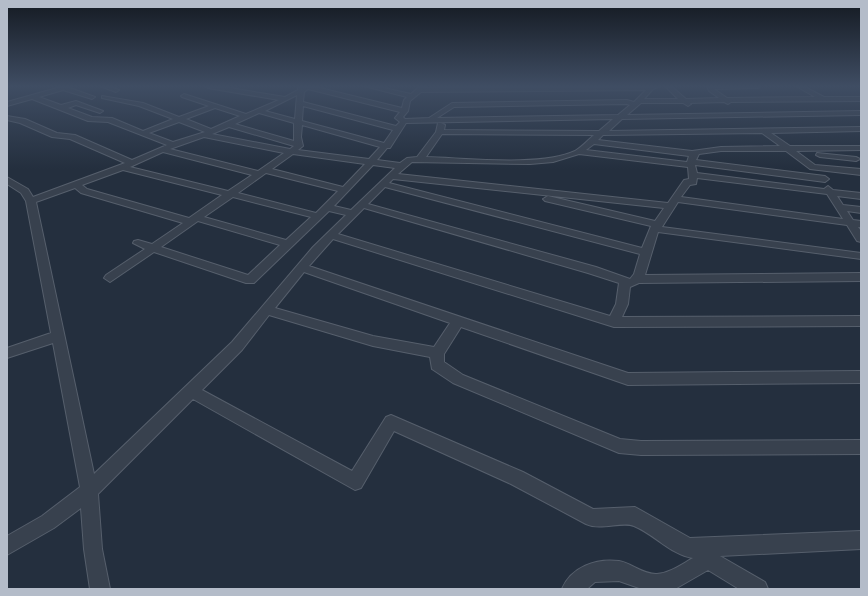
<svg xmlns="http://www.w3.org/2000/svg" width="868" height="596" viewBox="0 0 868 596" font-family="'Noto Sans',sans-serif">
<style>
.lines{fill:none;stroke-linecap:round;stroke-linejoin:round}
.minor-casing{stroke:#565f6c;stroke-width:2}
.minor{fill:#38414e;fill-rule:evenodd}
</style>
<rect width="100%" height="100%" fill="#242f3e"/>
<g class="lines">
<defs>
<g id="minor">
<path d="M64,86H73L70,88L95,97L92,99L63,90L39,97L61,105L76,101L103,111L100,113L76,105L68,108L92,117L112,118L143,131L173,119L139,106L102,98V96L143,103L179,117L209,106L182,97L181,96L184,94L246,114L279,100L208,88L205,86H218L285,97L298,90V86H312L402,108L404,100L407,97L364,86H375L411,94L420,86H427L425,88L660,86L653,89L644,99H678L665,86H671L686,99L719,98L709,91L707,86H761L758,88L714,89L727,98L815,97L796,86H803L824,97H861V101L731,102L728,104L724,102L690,103L691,104L688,106L683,103H641L627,115L861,111V115L622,119L609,131L861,127V131L771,133L790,146H861V150L796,151L815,165L861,169V175L810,169L786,151H721L699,154L696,160L825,176L829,179L825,182L695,165L697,173L824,189L828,186L833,190L861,193V199L837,196L843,205L861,207V213L847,211L853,220L861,221V227H858L861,231V242L857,241L847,225L678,202L662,227L861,253V259L658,232L645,275L861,273V281L639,283L630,287L628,304L622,317L861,316V326L614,327L333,239L309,266L628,373L861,371V383L628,385L461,327L444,354V362L463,375L620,439L641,441L861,440V454L641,455L619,453L453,383L432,369L430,357L373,346L269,315L242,350L202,390L352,471L386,417L391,415L523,472L593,509L635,507L690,538L861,531V549L720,556L765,582L768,589H739L708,570L675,589H642L619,581L595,582L587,589H562C571,567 596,558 619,561C631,563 644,575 657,574C670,573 682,564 693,558C671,555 654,534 634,526C622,521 601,531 586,524L511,484L394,431L361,488L355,490L193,399L98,494L102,549L110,589H90L84,549L81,508L54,528L7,555V536L42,516L80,487L53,343L7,358V348L51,333L26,201L21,193L7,184V177L28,189L33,197L125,163L70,139L52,137L20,123L7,120V116L25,119L57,133L75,135L132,160L167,145L108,122L88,121L32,99L7,106V102ZM308,89L400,112L395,118L400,122L396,126L303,102L304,92ZM646,90L634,102L627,100L452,103L429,118L405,119L403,117L408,111L410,101L421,92ZM297,95L295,119L265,111ZM627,104L630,105L618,115L437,118L454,107ZM303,106L393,130L384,143L302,121ZM215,108L240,116L211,129L186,119ZM259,113L294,123V141L235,124ZM613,119L599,131L444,130L445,125L441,123H438L436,132L417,157L407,158L400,163L377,160L387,148H390L406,123ZM179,122L205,132L173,142L149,133ZM302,125L380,147L369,159L298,150L303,146L301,137ZM229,127L294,146L290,149L212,134ZM762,133L780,146L721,147L692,151L598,140L603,135ZM442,134L594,135C588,140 582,147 575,151C540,167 466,158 426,157ZM204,137L284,153L258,171L170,149ZM594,144L689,156L687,162L586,150ZM163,152L252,175L228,191L130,167ZM293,154L365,164L343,187L272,169ZM579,154L688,167L689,179L684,180L668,203L398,174L412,162L530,164L553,162ZM373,165L395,168L351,210L334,206ZM123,170L222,195L189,218L87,189L82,185ZM266,173L338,191L316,213L238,193ZM697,178L827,194L843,219L681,197L690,185L696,184ZM393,179L664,208L655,221L548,196L543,199L545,201L651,226L642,248L389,183ZM385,187L640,254L634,274L630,279L596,267L368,204ZM75,188L81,193L183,223L152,244L138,240L134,241L133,243L145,249L106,275L104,278L110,282L154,252L246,283H254L329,211L346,215L313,247L232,342L94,474L36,202ZM233,197L311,217L286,240L204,217ZM364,208L588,273L619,283L616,304L610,316L338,234ZM198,221L280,245L248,275L161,247ZM304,272L450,323L434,347L373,336L275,308Z"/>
<polygon points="100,86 109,86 119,90 116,92"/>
<polygon points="817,153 856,157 860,159 856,161 820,157 816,155"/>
</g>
</defs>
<use href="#minor" class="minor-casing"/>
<use href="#minor" class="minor"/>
</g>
<linearGradient id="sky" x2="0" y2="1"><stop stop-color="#141a22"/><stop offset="0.51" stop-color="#3f4d63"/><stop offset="1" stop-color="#3f4d63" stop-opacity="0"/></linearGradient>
<rect width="868" height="169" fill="url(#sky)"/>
<rect width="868" height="596" fill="none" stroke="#b4bcc9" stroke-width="16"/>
</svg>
